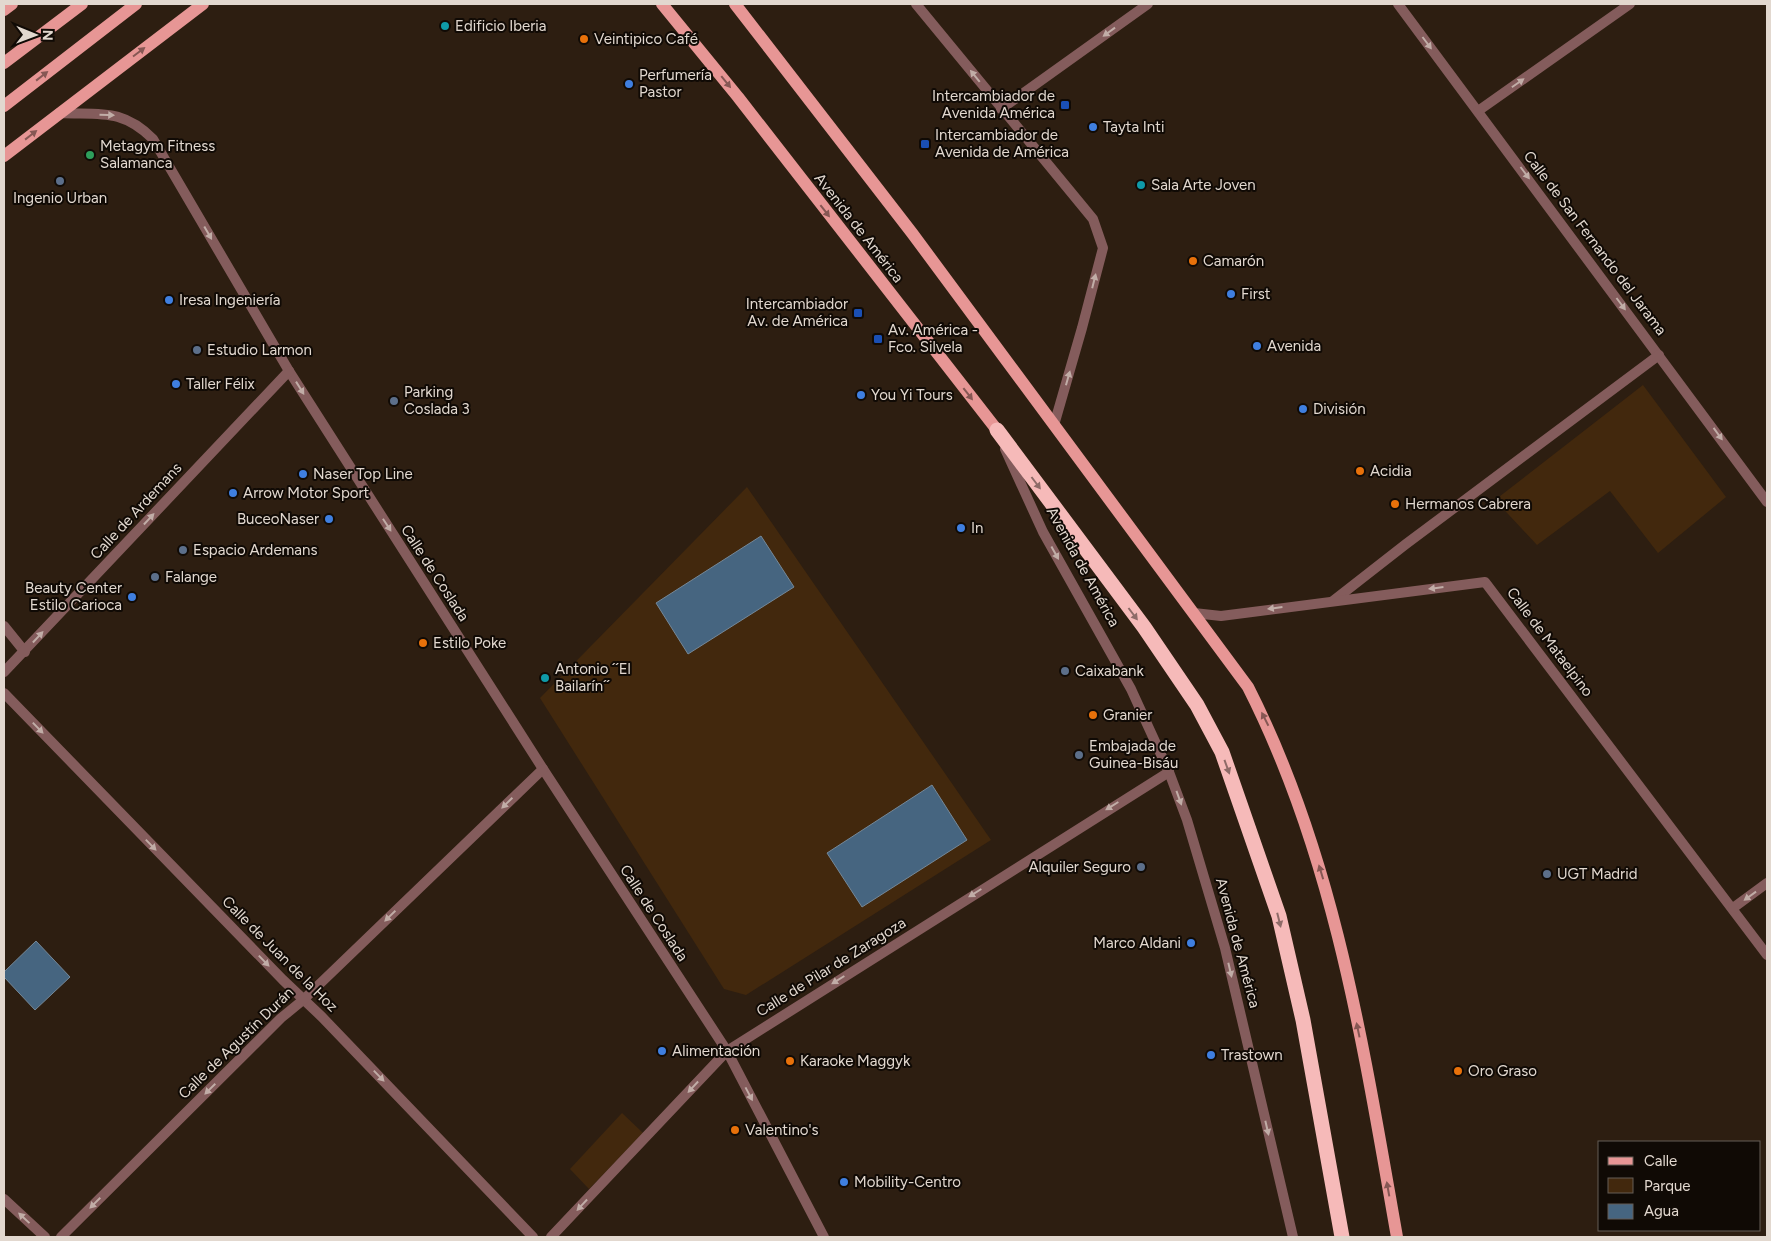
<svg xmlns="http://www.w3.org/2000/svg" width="1771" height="1241" viewBox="0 0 1771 1241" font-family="Figtree,sans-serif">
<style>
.green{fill:#42280d}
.water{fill:#466580;stroke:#758898}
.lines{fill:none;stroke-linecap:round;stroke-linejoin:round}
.street{stroke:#845c5c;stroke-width:10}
.primary{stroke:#e79695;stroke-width:12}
.highway{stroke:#f6bab9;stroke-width:15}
.oneway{fill:#c1ada7}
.oneway2{fill:#865754}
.oneway3{fill:#8e6b68}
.culture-dot{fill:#0f9aa8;stroke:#100a05;stroke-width:2}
.food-dot{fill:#e8710a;stroke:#100a05;stroke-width:2}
.shop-dot{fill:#3f7fe0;stroke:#100a05;stroke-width:2}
.transit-dot{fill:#1a4fb4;stroke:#100a05;stroke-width:2}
.leisure-dot{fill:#2e9e5b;stroke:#100a05;stroke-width:2}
.service-dot{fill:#5c6f8a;stroke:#100a05;stroke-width:2}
.labels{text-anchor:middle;stroke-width:4;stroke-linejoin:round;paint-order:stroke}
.poi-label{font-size:15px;fill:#e2d8cf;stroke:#100a05;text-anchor:start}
.street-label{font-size:15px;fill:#e2d8cf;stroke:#100a05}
</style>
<rect width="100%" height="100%" fill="#2d1e11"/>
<g class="green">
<polygon points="1643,385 1726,497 1658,553 1610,491 1537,545 1495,500"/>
<polygon points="747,487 991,840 746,995 724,989 540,698"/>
<polygon points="622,1113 643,1133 589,1189 570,1169"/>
</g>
<g class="water">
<polygon points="761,536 794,587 688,654 656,603"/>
<polygon points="932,785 967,840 862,907 827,853"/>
<polygon points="36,941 70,977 35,1010 4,977 4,972"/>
</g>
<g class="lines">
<g class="street">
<polyline points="916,4 1093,219 1103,248 1082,328 1054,425"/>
<polyline points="1398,4 1767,502"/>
<polyline points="1001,109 1148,4"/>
<polyline points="1478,111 1630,4"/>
<path d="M59,113C100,115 122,108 153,139L289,371L543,769L727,1051L824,1237"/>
<polyline points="1005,449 1043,532 1131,689 1169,772 1187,820 1225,948 1293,1237"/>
<polyline points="1333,601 1406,544 1659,355"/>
<polyline points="1194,613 1221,616 1485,582 1767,955"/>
<polyline points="4,626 25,652"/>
<polyline points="4,672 289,371"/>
<polyline points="4,693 283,980 322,1017 533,1237"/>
<polyline points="1733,908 1767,883"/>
<polyline points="4,1199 45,1237"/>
<polyline points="61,1237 281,1018 303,1000 543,769"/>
<polyline points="551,1237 727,1051 1169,772"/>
</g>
<g class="primary">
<polyline points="662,4 738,97 997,430"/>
<path d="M735,4L912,233L1248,687C1335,858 1364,1050 1397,1237"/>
<polyline points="4,10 12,4"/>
<polyline points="4,63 82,4"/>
<polyline points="4,106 136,4"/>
<polyline points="4,156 203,4"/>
</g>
<polyline class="highway" points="997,430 1144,627 1197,705 1222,752 1279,916 1303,1020 1342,1237"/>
</g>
<defs><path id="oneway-solid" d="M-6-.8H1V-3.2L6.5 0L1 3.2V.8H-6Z" transform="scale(1.25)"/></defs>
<g class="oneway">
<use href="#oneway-solid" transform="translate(1109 32) rotate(144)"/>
<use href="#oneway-solid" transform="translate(1427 43) rotate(53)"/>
<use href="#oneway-solid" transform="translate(975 76) rotate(-129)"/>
<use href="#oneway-solid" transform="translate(1518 83) rotate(-35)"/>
<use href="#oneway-solid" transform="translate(107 115) rotate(2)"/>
<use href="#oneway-solid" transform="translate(1525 173) rotate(53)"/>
<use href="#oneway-solid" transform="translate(208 233) rotate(60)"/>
<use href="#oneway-solid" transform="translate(1094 281) rotate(-76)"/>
<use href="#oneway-solid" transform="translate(1621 304) rotate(53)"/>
<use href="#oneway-solid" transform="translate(1068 378) rotate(-74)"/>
<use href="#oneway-solid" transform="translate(300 388) rotate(58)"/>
<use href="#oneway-solid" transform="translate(1718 434) rotate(54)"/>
<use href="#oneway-solid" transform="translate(149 519) rotate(-47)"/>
<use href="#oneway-solid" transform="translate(387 525) rotate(57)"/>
<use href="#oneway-solid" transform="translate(1055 553) rotate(61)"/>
<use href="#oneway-solid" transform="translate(1436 588) rotate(173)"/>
<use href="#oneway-solid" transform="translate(1275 608) rotate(173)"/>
<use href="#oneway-solid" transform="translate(38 637) rotate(-47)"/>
<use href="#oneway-solid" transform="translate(38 728) rotate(46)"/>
<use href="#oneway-solid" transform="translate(1179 798) rotate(70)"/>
<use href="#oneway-solid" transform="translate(507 803) rotate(136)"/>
<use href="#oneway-solid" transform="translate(1112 806) rotate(148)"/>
<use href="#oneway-solid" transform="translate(151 845) rotate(46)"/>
<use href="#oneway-solid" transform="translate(975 893) rotate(148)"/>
<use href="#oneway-solid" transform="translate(1750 896) rotate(144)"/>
<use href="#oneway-solid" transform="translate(390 916) rotate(136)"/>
<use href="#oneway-solid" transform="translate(264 961) rotate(46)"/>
<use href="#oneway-solid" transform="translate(1230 970) rotate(77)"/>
<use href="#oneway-solid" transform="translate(838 980) rotate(148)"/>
<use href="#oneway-solid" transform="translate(379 1076) rotate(46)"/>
<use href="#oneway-solid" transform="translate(693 1087) rotate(133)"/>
<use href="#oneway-solid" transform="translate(210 1089) rotate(135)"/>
<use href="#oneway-solid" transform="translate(749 1094) rotate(62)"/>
<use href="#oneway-solid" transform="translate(1267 1128) rotate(77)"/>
<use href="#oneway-solid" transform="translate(95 1203) rotate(135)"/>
<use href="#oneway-solid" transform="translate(582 1205) rotate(133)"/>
<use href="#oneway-solid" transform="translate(24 1218) rotate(-137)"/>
</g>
<g class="oneway2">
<use href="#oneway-solid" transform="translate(139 52) rotate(-37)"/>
<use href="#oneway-solid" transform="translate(42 76) rotate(-38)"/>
<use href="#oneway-solid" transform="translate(726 82) rotate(51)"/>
<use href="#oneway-solid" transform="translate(31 135) rotate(-38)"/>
<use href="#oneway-solid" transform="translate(825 211) rotate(52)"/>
<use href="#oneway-solid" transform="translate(968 394) rotate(52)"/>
<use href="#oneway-solid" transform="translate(1265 719) rotate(-117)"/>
<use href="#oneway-solid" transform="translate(1321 872) rotate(-107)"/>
<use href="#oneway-solid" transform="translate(1358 1030) rotate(-102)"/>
<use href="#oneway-solid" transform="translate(1388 1189) rotate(-100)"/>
</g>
<g class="oneway3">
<use href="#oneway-solid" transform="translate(1036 483) rotate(53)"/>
<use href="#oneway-solid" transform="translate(1133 614) rotate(53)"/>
<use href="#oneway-solid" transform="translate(1227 767) rotate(70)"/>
<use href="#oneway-solid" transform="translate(1279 920) rotate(76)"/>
</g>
<g class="culture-dot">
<circle cx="445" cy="26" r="5"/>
<circle cx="1141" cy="185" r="5"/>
<circle cx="545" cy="678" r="5"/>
</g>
<g class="food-dot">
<circle cx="584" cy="39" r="5"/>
<circle cx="1193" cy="261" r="5"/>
<circle cx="1360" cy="471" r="5"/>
<circle cx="1395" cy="504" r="5"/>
<circle cx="423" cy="643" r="5"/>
<circle cx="1093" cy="715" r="5"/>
<circle cx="790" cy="1061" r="5"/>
<circle cx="1458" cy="1071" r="5"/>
<circle cx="735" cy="1130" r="5"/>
</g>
<g class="shop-dot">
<circle cx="629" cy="84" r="5"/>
<circle cx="1093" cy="127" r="5"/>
<circle cx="1231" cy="294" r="5"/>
<circle cx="169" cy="300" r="5"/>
<circle cx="1257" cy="346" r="5"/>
<circle cx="176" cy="384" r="5"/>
<circle cx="861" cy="395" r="5"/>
<circle cx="1303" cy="409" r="5"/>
<circle cx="303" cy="474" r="5"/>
<circle cx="233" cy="493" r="5"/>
<circle cx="329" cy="519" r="5"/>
<circle cx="961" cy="528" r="5"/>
<circle cx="132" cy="597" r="5"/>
<circle cx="1191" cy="943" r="5"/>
<circle cx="662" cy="1051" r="5"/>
<circle cx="1211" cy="1055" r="5"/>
<circle cx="844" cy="1182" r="5"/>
</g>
<g class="transit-dot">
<rect x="1060" y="100" width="10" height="10" rx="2.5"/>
<rect x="920" y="139" width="10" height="10" rx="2.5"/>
<rect x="853" y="308" width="10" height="10" rx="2.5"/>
<rect x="873" y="334" width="10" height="10" rx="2.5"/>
</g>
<circle class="leisure-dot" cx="90" cy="155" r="5"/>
<g class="service-dot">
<circle cx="60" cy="181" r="5"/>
<circle cx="197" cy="350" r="5"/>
<circle cx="394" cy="401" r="5"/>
<circle cx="183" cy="550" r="5"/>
<circle cx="155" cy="577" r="5"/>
<circle cx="1065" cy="671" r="5"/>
<circle cx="1079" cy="755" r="5"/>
<circle cx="1141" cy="867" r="5"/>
<circle cx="1547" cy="874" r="5"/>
</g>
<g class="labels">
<g class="poi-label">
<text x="455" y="31">Edificio Iberia</text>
<text x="594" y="44">Veintipico Café</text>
<text x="639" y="80">Perfumería<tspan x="639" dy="17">Pastor</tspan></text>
<text x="1055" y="101" text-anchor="end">Intercambiador de<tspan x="1055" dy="17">Avenida América</tspan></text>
<text x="1103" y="132">Tayta Inti</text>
<text x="935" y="140">Intercambiador de<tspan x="935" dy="17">Avenida de América</tspan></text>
<text x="100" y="151">Metagym Fitness<tspan x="100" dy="17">Salamanca</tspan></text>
<text x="1151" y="190">Sala Arte Joven</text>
<text x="60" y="203" text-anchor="middle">Ingenio Urban</text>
<text x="1203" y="266">Camarón</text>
<text x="1241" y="299">First</text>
<text x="179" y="305">Iresa Ingeniería</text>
<text x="848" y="309" text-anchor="end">Intercambiador<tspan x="848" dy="17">Av. de América</tspan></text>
<text x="888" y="335">Av. América -<tspan x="888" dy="17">Fco. Silvela</tspan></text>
<text x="1267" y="351">Avenida</text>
<text x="207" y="355">Estudio Larmon</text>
<text x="186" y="389">Taller Félix</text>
<text x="404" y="397">Parking<tspan x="404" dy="17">Coslada 3</tspan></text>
<text x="871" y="400">You Yi Tours</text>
<text x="1313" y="414">División</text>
<text x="1370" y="476">Acidia</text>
<text x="313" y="479">Naser Top Line</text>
<text x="243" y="498">Arrow Motor Sport</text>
<text x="1405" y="509">Hermanos Cabrera</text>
<text x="319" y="524" text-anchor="end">BuceoNaser</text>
<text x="971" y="533">In</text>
<text x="193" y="555">Espacio Ardemans</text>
<text x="165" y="582">Falange</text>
<text x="122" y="593" text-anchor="end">Beauty Center<tspan x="122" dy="17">Estilo Carioca</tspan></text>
<text x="433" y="648">Estilo Poke</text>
<text x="555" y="674">Antonio ´´El<tspan x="555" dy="17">Bailarín´´</tspan></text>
<text x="1075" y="676">Caixabank</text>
<text x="1103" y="720">Granier</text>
<text x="1089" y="751">Embajada de<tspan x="1089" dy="17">Guinea-Bisáu</tspan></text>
<text x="1131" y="872" text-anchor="end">Alquiler Seguro</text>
<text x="1557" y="879">UGT Madrid</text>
<text x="1181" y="948" text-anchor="end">Marco Aldani</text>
<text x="672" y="1056">Alimentación</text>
<text x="1221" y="1060">Trastown</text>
<text x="800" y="1066">Karaoke Maggyk</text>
<text x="1468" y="1076">Oro Graso</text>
<text x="745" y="1135">Valentino's</text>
<text x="854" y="1187">Mobility-Centro</text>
</g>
<g class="street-label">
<text transform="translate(859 228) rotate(52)" y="5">Avenida de América</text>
<text transform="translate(1595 243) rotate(53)" y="5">Calle de San Fernando del Jarama</text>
<text transform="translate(136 511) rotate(-47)" y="5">Calle de Ardemans</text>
<text transform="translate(1083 567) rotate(61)" y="5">Avenida de América</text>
<text transform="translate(435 573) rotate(57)" y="5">Calle de Coslada</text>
<text transform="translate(1550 642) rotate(53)" y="5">Calle de Mataelpino</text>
<text transform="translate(654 913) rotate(57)" y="5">Calle de Coslada</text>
<text transform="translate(1238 943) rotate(75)" y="5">Avenida de América</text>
<text transform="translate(280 954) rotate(45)" y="5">Calle de Juan de la Hoz</text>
<text transform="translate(831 967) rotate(-32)" y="5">Calle de Pilar de Zaragoza</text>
<text transform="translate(236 1043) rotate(-44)" y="5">Calle de Agustín Durán</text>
</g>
</g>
<rect width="1771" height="1241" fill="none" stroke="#e2d8cf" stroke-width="10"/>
<rect x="1598" y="1141" width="162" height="90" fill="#100a05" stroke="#645c56"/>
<rect x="1608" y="1157" width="25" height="8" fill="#e79695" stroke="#645c56"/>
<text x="1644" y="1166" font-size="15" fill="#e2d8cf">Calle</text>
<rect x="1608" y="1178" width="25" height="15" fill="#42280d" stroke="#645c56"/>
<text x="1644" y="1191" font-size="15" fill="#e2d8cf">Parque</text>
<rect x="1608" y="1204" width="25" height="15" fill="#466580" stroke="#645c56"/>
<text x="1644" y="1216" font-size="15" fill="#e2d8cf">Agua</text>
<g transform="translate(35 35) rotate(91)" stroke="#100a05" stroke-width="4" paint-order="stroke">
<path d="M0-4L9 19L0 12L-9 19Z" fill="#e2d8cf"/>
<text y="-8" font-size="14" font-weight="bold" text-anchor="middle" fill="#e2d8cf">N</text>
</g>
</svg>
